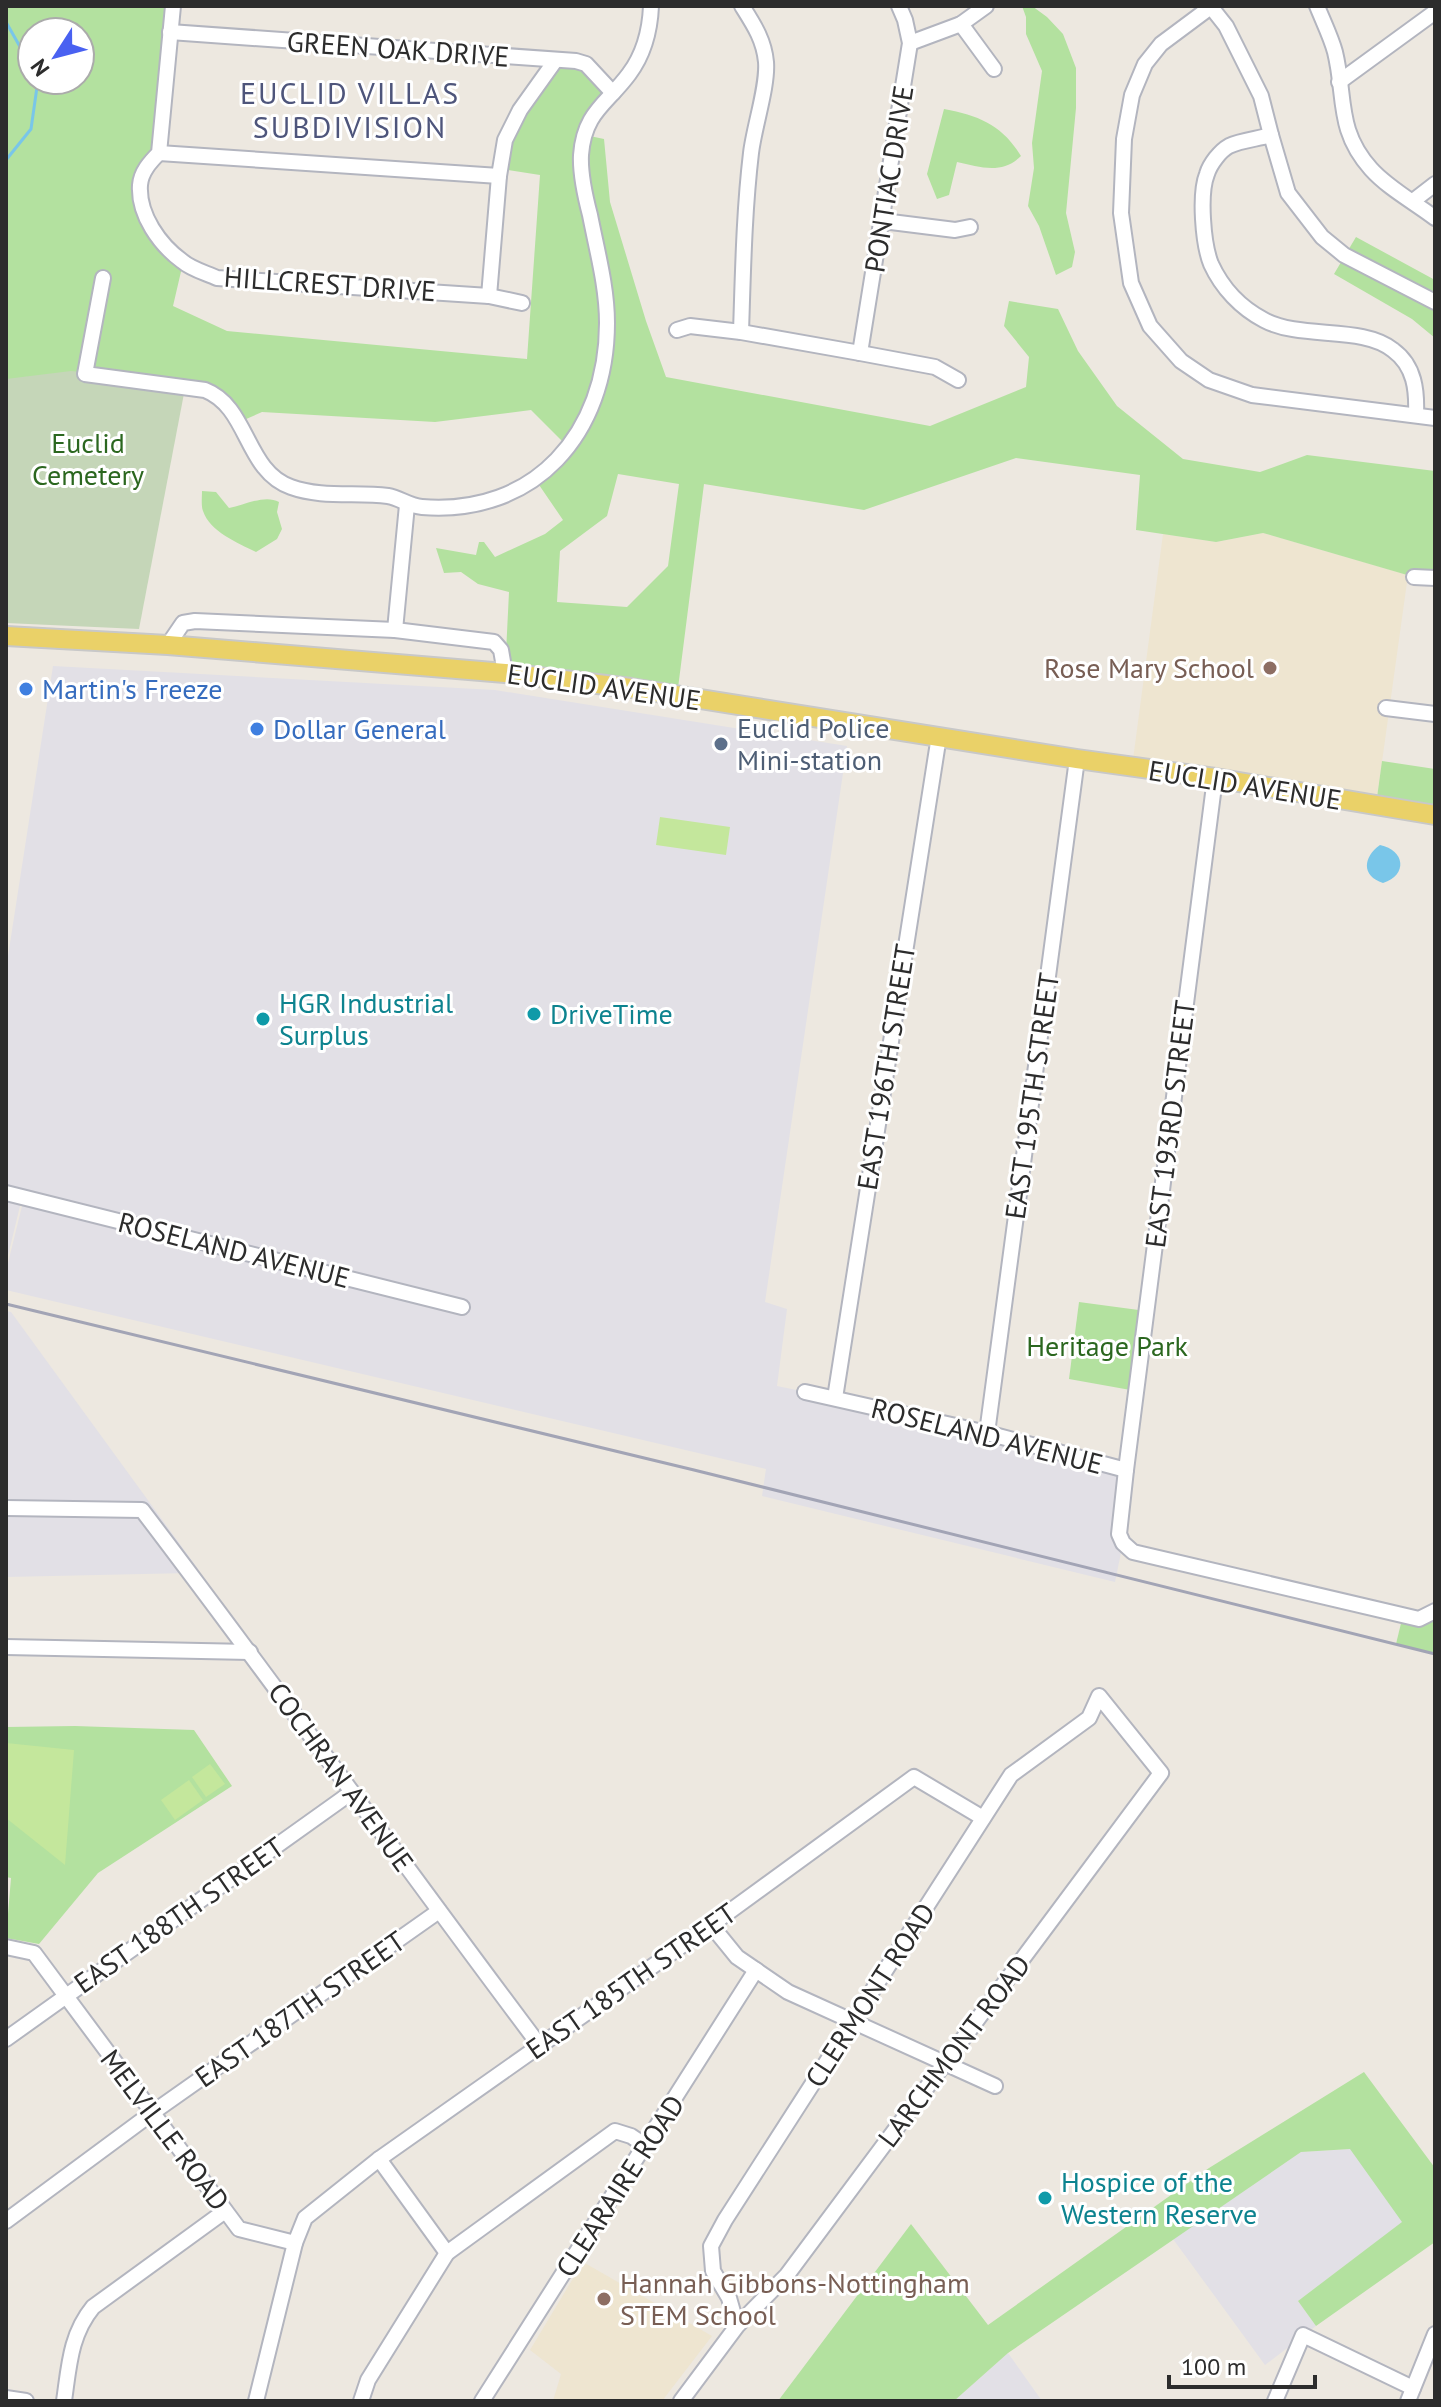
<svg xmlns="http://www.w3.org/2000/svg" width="1441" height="2407" viewBox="0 0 1441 2407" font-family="'PT Sans',sans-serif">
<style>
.industrial{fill:#e2e0e6}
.education{fill:#eee5d0}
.green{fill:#b3e19f;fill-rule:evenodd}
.cemetery{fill:#c5d6b8}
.pitch{fill:#c4e79c}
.water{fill:#79c6e9}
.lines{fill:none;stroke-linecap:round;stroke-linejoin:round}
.stream{stroke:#79c6e9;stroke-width:3}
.minor-casing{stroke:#b3b5bf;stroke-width:18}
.major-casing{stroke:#c8c8c8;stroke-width:22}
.minor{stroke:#fff;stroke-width:14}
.major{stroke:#ead168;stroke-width:18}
.rail{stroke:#a2a4b5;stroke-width:3}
.education-dot{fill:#8d6e63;stroke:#fff;stroke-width:3}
.shop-dot{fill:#3f7fe0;stroke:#fff;stroke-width:3}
.service-dot{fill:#5c6f8a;stroke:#fff;stroke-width:3}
.culture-dot{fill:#0f9aa8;stroke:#fff;stroke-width:3}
.labels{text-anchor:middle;stroke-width:6;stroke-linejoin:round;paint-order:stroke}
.street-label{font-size:28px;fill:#2c2c2c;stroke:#fff}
.park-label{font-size:28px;fill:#2b671f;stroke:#fff}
.education-label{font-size:28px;fill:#785e54;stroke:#fff;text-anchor:end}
.shop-label{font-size:28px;fill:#366cbe;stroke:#fff;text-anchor:start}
.service-label{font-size:28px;fill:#4e5e75;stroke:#fff;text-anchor:start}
.culture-label{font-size:28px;fill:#0d838f;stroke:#fff;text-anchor:start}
.neighbourhood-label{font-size:30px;letter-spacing:2px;fill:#4e557b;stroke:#fff}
</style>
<rect width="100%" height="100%" fill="#ede8e0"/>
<g class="industrial">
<polygon points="53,666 495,690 847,746 765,1302 787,1309 777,1386 835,1398 1126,1470 1123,1543 1115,1582 762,1496 766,1469 6,1290 6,1271 22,1206 20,1206 6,1264 6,969"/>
<polygon points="6,1311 11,1312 198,1569 190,1573 6,1577"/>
<polygon points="1351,2149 1403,2222 1298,2301 1316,2326 1265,2365 1173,2239 1301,2152"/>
<polygon points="1008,2353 1042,2401 954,2401"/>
</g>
<g class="education">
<polygon points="1263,533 1408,575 1376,805 1132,767 1163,534 1216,542"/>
<polygon points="583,2262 712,2336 662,2401 553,2401 561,2374 530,2350"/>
</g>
<g class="green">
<path d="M6,6H173L159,153L147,165L144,213L183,263L173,306L227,331L527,359L540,175L501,169L505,140L555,61H576L613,93L585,135L604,139L610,202L646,321L666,377L930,426L1026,387L1029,357L1004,326L1009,301L1058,309L1078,351L1117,406L1183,459L1260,472L1307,455L1435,471V578L1414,577L1263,533L1216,542L1136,530L1140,475L1016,458L864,510L704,484L677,696L505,673L509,592L478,584L461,572L444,573L436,548L476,555L479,542H484L495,557L545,534L563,520L535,479L569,448L531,410L435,422L262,412L237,423L213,393L6,379ZM32,32H80V80H32ZM618,474L679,484L668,566L627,607L557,602L560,551L607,516Z"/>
<polygon points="1022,6 1032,6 1047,17 1063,34 1076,68 1076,108 1066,213 1075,252 1072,267 1056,275 1039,226 1028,206 1034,168 1032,143 1042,71 1026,34 1026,17"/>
<path d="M944,109C980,116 1002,125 1021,156C1002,175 980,167 957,162L949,195L937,199L927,174Z"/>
<polygon points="1356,237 1435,280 1435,338 1412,319 1334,274"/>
<path d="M202,491L216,492L229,508C245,505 265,494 279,502L277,512L282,529L277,539L256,552C238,543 210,532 203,511C201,506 202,497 202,491Z"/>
<polygon points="1382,761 1435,769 1435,815 1376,805"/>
<polygon points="1079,1302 1146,1311 1136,1391 1069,1379"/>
<polygon points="1435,1611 1435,1654 1396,1644 1403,1615"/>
<polygon points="75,1726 194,1730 232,1786 98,1873 39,1944 6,1938 11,1878 6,1877 6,1727"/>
<polygon points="1364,2072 1435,2168 1435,2242 1316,2326 1298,2301 1402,2222 1350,2149 1301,2152 1008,2353 954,2401 778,2401 911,2224 988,2325 1209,2168"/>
</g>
<polygon class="cemetery" points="71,371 186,383 139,629 6,623 6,379"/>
<g class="pitch">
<polygon points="660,817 730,827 726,855 656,845"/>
<polygon points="6,1743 74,1750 65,1865 6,1818"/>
<polygon points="210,1764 225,1784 206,1797 192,1777"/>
<polygon points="189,1780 203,1800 175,1820 161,1800"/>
</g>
<path class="water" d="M1380,845C1405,850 1408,875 1383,883C1361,876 1363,857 1380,845Z"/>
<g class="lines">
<g class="stream">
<polyline points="6,22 32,68"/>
<polyline points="6,160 31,129 38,80"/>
</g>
<defs>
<g id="minor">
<path d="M173,6L159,153C150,162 141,172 140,185C138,215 160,245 182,261C191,269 206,273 217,278L489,296L522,303"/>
<polyline points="1212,6 1161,44 1145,64 1132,95 1124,139 1121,213 1131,283 1150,326 1181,361 1209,380 1252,395 1435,418"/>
<path d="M1317,6C1323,21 1331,37 1335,52C1346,97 1336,130 1371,169C1388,188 1414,202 1435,218"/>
<polyline points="1211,7 1226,26 1261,96 1271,135 1288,193 1322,237 1344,255 1435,302"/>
<polyline points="961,24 994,69"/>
<polyline points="170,32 576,61 586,64 613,93"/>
<polyline points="910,43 961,24 986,6"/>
<polyline points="1339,82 1435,12"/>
<path d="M1271,135C1258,139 1241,140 1229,146C1220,151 1210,164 1207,174C1199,194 1203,244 1211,264C1222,288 1241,308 1264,320C1301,340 1362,325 1393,350C1415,366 1417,391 1416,415"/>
<polyline points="159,153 499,176"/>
<polyline points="1413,201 1435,184"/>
<polyline points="883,221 955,230 970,227"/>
<path d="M103,278L85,374L205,390C249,407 245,471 291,487C321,498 356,492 388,496C400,498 409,506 422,507C535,516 607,433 607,323C607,287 597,251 590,215C585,196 580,175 581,155C584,112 607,104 629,74C644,54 650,30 651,6"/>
<polyline points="489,296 499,176 505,140 520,110 555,61"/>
<polyline points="677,330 690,326 741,332 860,353 935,367 958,380"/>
<path d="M741,332C743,272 744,212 751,153C754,127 768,86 766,62C764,40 754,25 742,6"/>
<polyline points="860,353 910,43 905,20 899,6"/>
<polyline points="1414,577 1435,578"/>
<polyline points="395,630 407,505"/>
<polyline points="168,645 183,623 195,621 395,630 494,642 501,650 505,673"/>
<polyline points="1386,708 1435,714"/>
<polyline points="1215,778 1126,1470 1119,1534 1123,1543 1133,1552 1419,1619 1435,1611"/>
<polyline points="6,1193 462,1307"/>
<polyline points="805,1392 987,1433 1126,1470"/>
<polyline points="835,1398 939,736"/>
<polyline points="987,1433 1077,759"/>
<path d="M6,1508L142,1510C277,1687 406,1868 540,2046"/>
<polyline points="6,1647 250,1652"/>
<polyline points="711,1925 737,1957 788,1992 995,2086"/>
<polyline points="6,1947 34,1953 239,2229 295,2243"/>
<polyline points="6,2039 352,1792"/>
<polyline points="379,2159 447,2253"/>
<polyline points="6,2221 152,2113 439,1911"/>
<polyline points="6,2398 26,2401"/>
<path d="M64,2401C69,2367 70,2335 93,2307L225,2211"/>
<polyline points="256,2401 295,2243 305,2218 379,2159 711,1925 914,1777 983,1818"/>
<polyline points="361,2401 368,2380 447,2253 615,2131 631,2136 646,2146"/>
<polyline points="482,2401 756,1970"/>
<polyline points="681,2401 737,2326 787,2275 1161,1773 1099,1696 1089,1718 1011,1775 725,2220 711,2246 713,2271 729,2298 737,2326"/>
<polyline points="1275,2401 1303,2335 1413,2388"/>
<polyline points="1408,2401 1435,2334"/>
</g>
<polyline id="major" points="6,636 168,645 505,673 631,688 1077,759 1215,778 1435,815"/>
</defs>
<use href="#minor" class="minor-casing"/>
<use href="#major" class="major-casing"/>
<use href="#minor" class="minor"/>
<use href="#major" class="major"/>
<polyline class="rail" points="6,1304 694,1470 1435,1654"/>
</g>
<g class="education-dot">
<circle cx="1270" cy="668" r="8"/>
<circle cx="604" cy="2299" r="8"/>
</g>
<g class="shop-dot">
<circle cx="26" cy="689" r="8"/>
<circle cx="257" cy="729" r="8"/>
</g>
<circle class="service-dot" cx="721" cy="744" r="8"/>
<g class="culture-dot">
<circle cx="534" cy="1014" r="8"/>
<circle cx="263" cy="1019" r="8"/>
<circle cx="1045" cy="2198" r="8"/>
</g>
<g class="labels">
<g class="street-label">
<text transform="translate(398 49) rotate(4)" y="10">GREEN OAK DRIVE</text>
<text transform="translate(889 179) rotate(-81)" y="10">PONTIAC DRIVE</text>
<text transform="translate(330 284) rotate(4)" y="10">HILLCREST DRIVE</text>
<text transform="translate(604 687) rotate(8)" y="10">EUCLID AVENUE</text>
<text transform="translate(1245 785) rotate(9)" y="10">EUCLID AVENUE</text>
<text transform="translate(886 1067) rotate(-81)" y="10">EAST 196TH STREET</text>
<text transform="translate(1032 1096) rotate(-82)" y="10">EAST 195TH STREET</text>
<text transform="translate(1170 1124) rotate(-83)" y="10">EAST 193RD STREET</text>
<text transform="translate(234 1250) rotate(14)" y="10">ROSELAND AVENUE</text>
<text transform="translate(987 1436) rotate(14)" y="10">ROSELAND AVENUE</text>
<text transform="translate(341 1777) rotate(54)" y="10">COCHRAN AVENUE</text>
<text transform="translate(179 1915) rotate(-35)" y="10">EAST 188TH STREET</text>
<text transform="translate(631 1981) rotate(-35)" y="10">EAST 185TH STREET</text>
<text transform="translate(870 1995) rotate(-57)" y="10">CLERMONT ROAD</text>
<text transform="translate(300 2009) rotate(-35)" y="10">EAST 187TH STREET</text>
<text transform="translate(954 2051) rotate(-53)" y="10">LARCHMONT ROAD</text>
<text transform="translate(165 2130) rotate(53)" y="10">MELVILLE ROAD</text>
<text transform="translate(620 2186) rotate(-57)" y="10">CLEARAIRE ROAD</text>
</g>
<g class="park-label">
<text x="88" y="453">Euclid<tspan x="88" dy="32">Cemetery</tspan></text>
<text x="1107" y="1356">Heritage Park</text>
</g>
<g class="education-label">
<text x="1254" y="678">Rose Mary School</text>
<text x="620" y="2293" text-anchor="start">Hannah Gibbons-Nottingham<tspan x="620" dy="32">STEM School</tspan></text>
</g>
<g class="shop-label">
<text x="42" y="699">Martin's Freeze</text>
<text x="273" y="739">Dollar General</text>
</g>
<g class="service-label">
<text x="737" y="738">Euclid Police<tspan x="737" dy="32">Mini-station</tspan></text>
</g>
<g class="culture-label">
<text x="279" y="1013">HGR Industrial<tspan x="279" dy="32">Surplus</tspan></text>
<text x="550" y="1024">DriveTime</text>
<text x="1061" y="2192">Hospice of the<tspan x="1061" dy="32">Western Reserve</tspan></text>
</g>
<g class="neighbourhood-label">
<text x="350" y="104">EUCLID VILLAS<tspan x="350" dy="34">SUBDIVISION</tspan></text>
</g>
</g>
<rect width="1441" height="2407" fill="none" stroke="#2c2c2c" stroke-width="16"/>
<g transform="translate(56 56) rotate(234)"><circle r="38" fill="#ffffff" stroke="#ababab" stroke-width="2"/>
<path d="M0-6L14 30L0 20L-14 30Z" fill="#4961f1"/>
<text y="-12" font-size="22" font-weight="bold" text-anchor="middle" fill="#2c2c2c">N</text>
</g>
<path d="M1169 2375v12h146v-12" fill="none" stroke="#2c2c2c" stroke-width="4"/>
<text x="1181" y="2375" font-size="24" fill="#2c2c2c" stroke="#ffffff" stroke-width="6" paint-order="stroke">100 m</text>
</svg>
